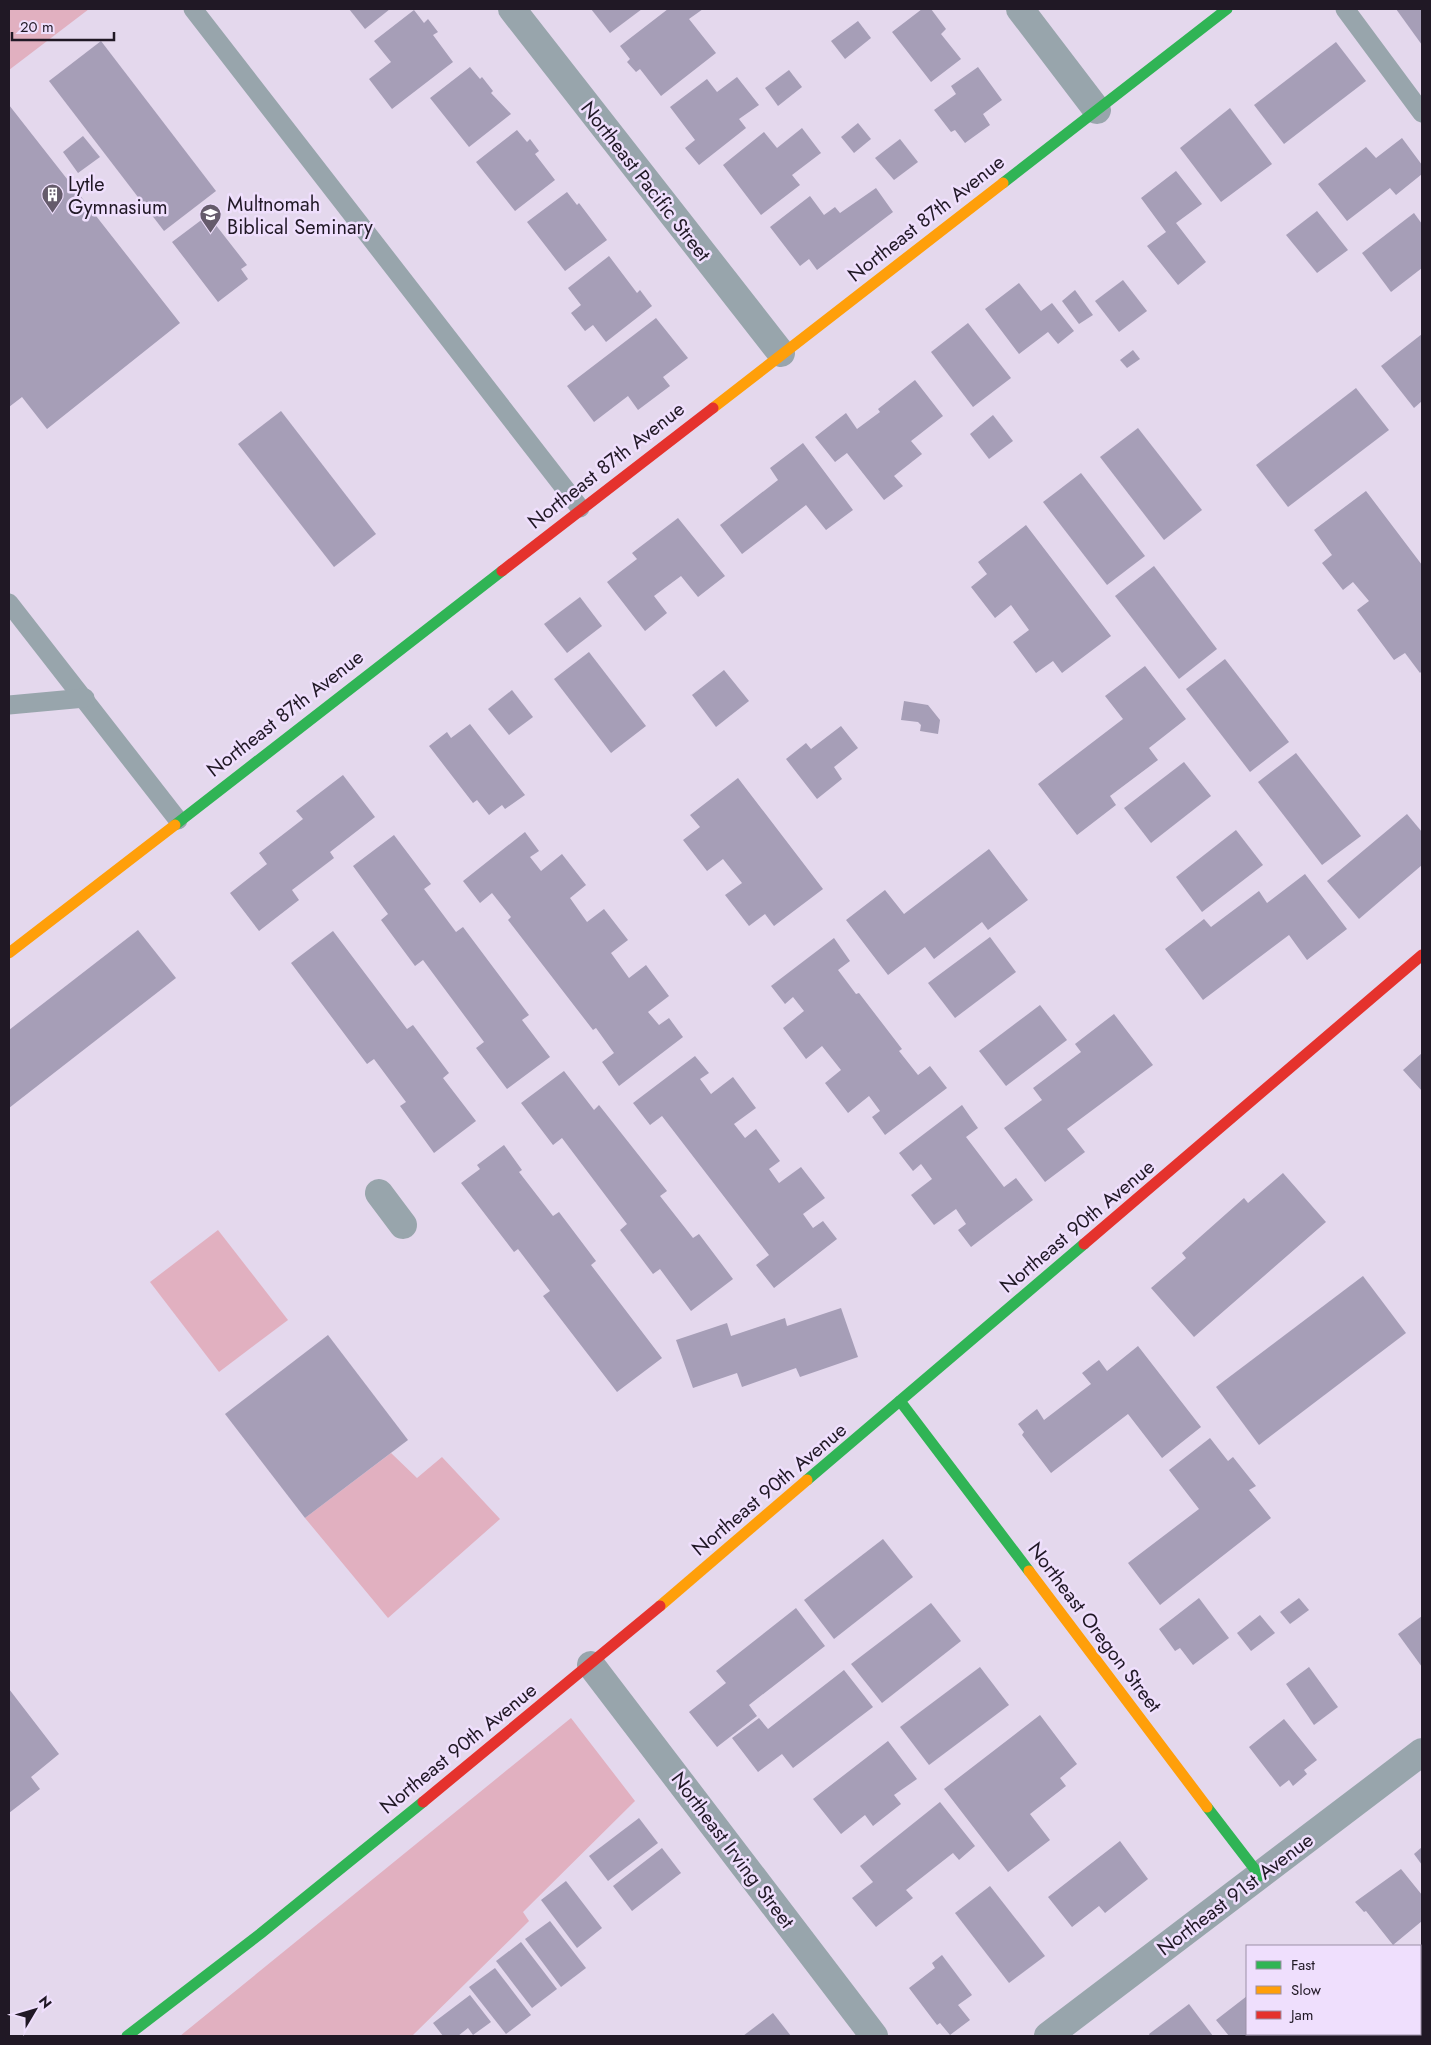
<svg xmlns="http://www.w3.org/2000/svg" width="1431" height="2045" viewBox="0 0 1431 2045" font-family="Jost,sans-serif">
<style>
.green{fill:#e1b0c0}
.building{fill:#a69eb7}
.lines{fill:none;stroke-linecap:round;stroke-linejoin:round}
.lane{stroke:#98a5ac;stroke-width:19}
.street{stroke:#98a5ac;stroke-width:28}
.fast{stroke:#30b455;stroke-width:11}
.slow{stroke:#ff9f0a;stroke-width:11}
.jam{stroke:#e5322d;stroke-width:11}
.labels{text-anchor:middle;stroke-width:5;stroke-linejoin:round;paint-order:stroke}
.street-label{font-size:20px;fill:#201825;stroke:#efdffd}
.poi-label{font-size:20px;fill:#201825;stroke:#efdffd;text-anchor:start}
</style>
<rect width="100%" height="100%" fill="#e4d8ed"/>
<g class="green">
<polygon points="9,9 89,9 9,70"/>
<polygon points="218,1230 288,1320 219,1372 150,1282"/>
<polygon points="391,1453 417,1478 442,1457 500,1519 388,1618 305,1518"/>
<polygon points="571,1718 635,1801 523,1912 529,1921 412,2036 180,2036"/>
</g>
<g class="building">
<polygon points="349,9 390,9 365,29"/>
<polygon points="591,9 642,9 610,33"/>
<polygon points="668,9 703,9 689,19 716,53 661,96 640,69 636,72 627,62 630,59 620,46"/>
<polygon points="922,9 931,9 946,29 941,34 961,59 931,82 892,32"/>
<polygon points="1396,9 1422,9 1422,45"/>
<polygon points="414,10 424,23 428,19 438,32 433,35 453,62 392,109 369,79 391,62 374,41"/>
<polygon points="858,21 871,38 845,59 831,41"/>
<polygon points="101,41 216,191 164,231 49,81"/>
<polygon points="1336,42 1366,81 1284,144 1254,105"/>
<polygon points="470,67 480,79 482,77 493,91 491,93 511,114 469,147 430,98"/>
<polygon points="978,67 1002,100 983,114 990,125 965,143 955,130 951,132 934,110 956,94 951,86"/>
<polygon points="789,70 802,87 778,106 765,88"/>
<polygon points="737,77 759,105 739,119 746,128 699,165 685,148 695,140 670,107 707,79 717,92"/>
<polygon points="9,105 180,323 47,429 22,397 9,407"/>
<polygon points="1230,108 1272,164 1221,202 1180,148"/>
<polygon points="858,123 871,139 854,153 841,137"/>
<polygon points="802,128 821,153 792,175 800,185 761,215 723,165 764,132 777,148"/>
<polygon points="517,130 527,142 530,139 539,151 535,154 555,180 515,211 476,162"/>
<polygon points="83,136 100,157 78,173 63,152"/>
<polygon points="1402,138 1422,165 1422,174 1396,195 1390,188 1347,221 1318,184 1366,147 1376,158"/>
<polygon points="900,139 918,162 894,180 875,158"/>
<polygon points="1176,171 1202,204 1176,223 1206,262 1178,285 1147,246 1166,232 1141,198"/>
<polygon points="876,188 893,212 817,270 809,259 800,266 770,227 810,196 824,215 835,207 840,213"/>
<polygon points="567,192 577,205 579,203 607,240 565,271 527,222"/>
<polygon points="1317,211 1348,250 1317,273 1286,235"/>
<polygon points="1414,213 1422,224 1422,268 1391,292 1362,253"/>
<polygon points="208,215 247,265 241,269 248,279 218,302 172,242"/>
<polygon points="609,256 637,293 640,290 652,306 606,342 593,325 585,331 571,313 581,305 568,288"/>
<polygon points="1123,280 1147,311 1119,332 1095,301"/>
<polygon points="1019,283 1041,311 1052,303 1074,331 1058,344 1048,332 1019,354 985,309"/>
<polygon points="1075,290 1093,315 1079,324 1062,301"/>
<polygon points="656,318 688,358 663,377 670,386 638,410 628,396 594,422 567,386"/>
<polygon points="968,323 1011,378 973,407 931,352"/>
<polygon points="1422,334 1422,401 1414,408 1381,366"/>
<polygon points="1133,350 1140,359 1127,368 1120,360"/>
<polygon points="915,380 943,416 911,441 922,454 894,476 903,486 884,500 847,453 835,462 815,437 846,413 857,429 880,412 878,409"/>
<polygon points="1356,388 1389,430 1288,507 1256,465"/>
<polygon points="281,411 376,534 334,567 238,444"/>
<polygon points="993,415 1013,441 989,459 970,434"/>
<polygon points="1138,428 1202,510 1164,540 1100,457"/>
<polygon points="803,443 853,510 826,530 806,505 742,554 720,525 778,480 770,468"/>
<polygon points="1081,473 1145,556 1107,585 1043,502"/>
<polygon points="1366,491 1422,565 1422,671 1420,673 1405,653 1394,660 1357,610 1369,601 1353,582 1343,590 1322,563 1332,555 1314,530"/>
<polygon points="678,518 725,576 698,597 681,576 654,596 667,613 645,631 607,582 637,559 632,553"/>
<polygon points="1026,525 1111,636 1062,673 1053,661 1036,673 1013,642 1029,630 1011,605 995,618 971,587 987,574 978,562"/>
<polygon points="1154,566 1217,649 1179,679 1115,596"/>
<polygon points="580,597 602,626 567,653 544,624"/>
<polygon points="589,652 646,726 611,753 554,679"/>
<polygon points="1225,659 1289,742 1250,772 1186,689"/>
<polygon points="1145,666 1186,719 1149,748 1158,760 1110,796 1116,805 1077,835 1038,784 1123,719 1105,696"/>
<polygon points="724,670 749,701 716,727 692,695"/>
<polygon points="512,690 533,717 509,735 488,709"/>
<polygon points="904,701 928,705 940,720 938,734 920,731 921,725 918,722 901,720"/>
<polygon points="470,724 525,795 505,809 502,805 489,815 477,800 473,803 429,746 447,732 451,738"/>
<polygon points="841,726 858,748 834,767 842,779 817,799 786,759 806,743 811,749"/>
<polygon points="1296,753 1361,836 1322,865 1258,782"/>
<polygon points="1184,762 1211,796 1151,843 1124,808"/>
<polygon points="343,775 375,817 330,852 334,858 292,890 299,900 259,931 230,893 267,864 259,853 303,819 296,811"/>
<polygon points="738,778 823,889 774,926 765,914 749,926 725,895 742,883 723,859 707,871 683,840 700,827 690,815"/>
<polygon points="1407,814 1422,832 1422,865 1359,919 1327,881"/>
<polygon points="1236,830 1263,865 1202,912 1176,877"/>
<polygon points="525,832 539,851 530,857 541,871 562,854 586,885 570,898 587,922 604,909 628,940 611,953 629,978 646,965 669,996 648,1012 659,1025 669,1018 683,1037 619,1086 602,1062 614,1053 596,1028 593,1030 508,920 511,917 492,893 480,903 463,881"/>
<polygon points="394,835 431,884 424,889 456,932 463,927 529,1015 522,1020 550,1057 507,1089 476,1048 484,1042 423,960 415,966 381,920 388,914 353,866"/>
<polygon points="989,849 1028,900 988,930 982,922 934,959 925,947 888,975 846,920 885,890 904,914"/>
<polygon points="1305,874 1347,929 1307,960 1289,935 1203,1000 1165,949 1204,919 1211,927 1259,891 1267,903"/>
<polygon points="138,930 176,978 9,1108 9,1030"/>
<polygon points="333,931 407,1029 413,1025 449,1073 443,1078 476,1121 434,1153 400,1106 406,1102 374,1059 367,1064 291,963"/>
<polygon points="990,937 1016,972 955,1018 928,983"/>
<polygon points="834,938 850,961 838,970 856,994 859,993 902,1049 899,1051 918,1075 930,1066 947,1088 885,1135 872,1117 880,1111 869,1096 848,1113 825,1083 841,1070 822,1046 806,1059 783,1028 804,1011 793,997 785,1004 771,986"/>
<polygon points="1040,1005 1067,1040 1006,1086 979,1051"/>
<polygon points="1114,1014 1153,1065 1067,1129 1085,1152 1045,1182 1004,1128 1042,1100 1033,1088 1081,1052 1075,1044"/>
<polygon points="1422,1053 1422,1091 1403,1070"/>
<polygon points="695,1056 709,1073 700,1079 711,1094 733,1077 756,1108 734,1124 745,1138 756,1129 780,1161 769,1169 779,1183 801,1167 825,1198 803,1214 813,1228 823,1221 837,1239 774,1288 756,1265 769,1255 662,1116 650,1125 633,1103"/>
<polygon points="564,1071 594,1110 599,1105 667,1191 660,1196 693,1238 699,1234 733,1279 691,1311 660,1269 653,1274 620,1230 627,1224 562,1138 553,1145 521,1103"/>
<polygon points="962,1105 978,1128 966,1137 1004,1187 1016,1178 1033,1200 971,1247 958,1230 966,1224 956,1209 934,1225 911,1195 932,1179 921,1164 913,1171 899,1153"/>
<polygon points="504,1145 522,1170 519,1172 553,1216 559,1212 596,1261 591,1265 662,1358 617,1392 543,1296 550,1291 518,1249 514,1252 461,1183 480,1169 477,1165"/>
<polygon points="1283,1173 1326,1222 1194,1337 1151,1288 1186,1258 1182,1253 1244,1198 1248,1203"/>
<polygon points="1363,1276 1406,1333 1259,1445 1216,1387"/>
<polygon points="841,1308 858,1357 800,1377 796,1368 742,1387 737,1373 693,1388 676,1340 727,1323 731,1336 785,1318 787,1326"/>
<polygon points="328,1335 408,1440 305,1518 225,1414"/>
<polygon points="1138,1346 1201,1427 1162,1458 1128,1414 1051,1473 1022,1435 1024,1432 1018,1424 1037,1409 1044,1420 1091,1384 1082,1373 1099,1360 1107,1371"/>
<polygon points="1210,1438 1228,1461 1233,1457 1256,1486 1249,1490 1271,1518 1160,1605 1128,1563 1199,1509 1169,1470"/>
<polygon points="883,1539 913,1577 834,1639 804,1600"/>
<polygon points="1199,1598 1229,1638 1193,1665 1180,1648 1175,1651 1159,1629"/>
<polygon points="1299,1598 1309,1610 1290,1624 1280,1612"/>
<polygon points="931,1603 961,1641 882,1703 851,1664"/>
<polygon points="796,1608 825,1646 749,1705 757,1716 717,1747 689,1712 726,1683 716,1671"/>
<polygon points="1260,1615 1275,1633 1251,1651 1237,1633"/>
<polygon points="1422,1616 1422,1667 1398,1634"/>
<polygon points="980,1667 1009,1705 929,1765 900,1727"/>
<polygon points="1309,1667 1338,1707 1314,1725 1286,1684"/>
<polygon points="844,1670 873,1707 793,1768 782,1754 758,1772 732,1738 759,1718 768,1729"/>
<polygon points="9,1689 59,1754 31,1777 40,1789 9,1813"/>
<polygon points="1040,1715 1077,1764 1060,1778 1066,1786 1030,1814 1050,1840 1008,1872 944,1789"/>
<polygon points="1284,1719 1317,1760 1304,1770 1307,1774 1293,1786 1289,1780 1280,1787 1249,1747"/>
<polygon points="888,1741 917,1779 894,1795 901,1804 873,1826 865,1815 841,1834 813,1799"/>
<polygon points="940,1802 975,1846 959,1860 953,1853 906,1890 913,1898 876,1927 852,1898 873,1882 860,1866"/>
<polygon points="639,1818 658,1843 608,1881 589,1856"/>
<polygon points="1120,1841 1148,1879 1105,1913 1099,1906 1072,1927 1048,1897"/>
<polygon points="1422,1847 1422,1865 1414,1854"/>
<polygon points="662,1848 681,1873 632,1911 613,1886"/>
<polygon points="1401,1869 1422,1895 1422,1921 1393,1945 1366,1911 1364,1912 1355,1902"/>
<polygon points="566,1881 602,1928 577,1948 541,1900"/>
<polygon points="990,1886 1045,1956 1009,1983 955,1913"/>
<polygon points="550,1921 586,1968 561,1987 525,1939"/>
<polygon points="521,1942 557,1989 532,2008 496,1961"/>
<polygon points="942,1955 972,1995 958,2005 970,2020 950,2035 940,2023 937,2025 909,1988 935,1968 932,1963"/>
<polygon points="495,1968 531,2015 506,2034 469,1987"/>
<polygon points="470,1995 491,2022 473,2035 468,2028 458,2036 443,2036 433,2023"/>
<polygon points="1247,1996 1247,2034 1292,2034 1294,2036 1229,2036 1216,2020"/>
<polygon points="1189,2004 1213,2036 1150,2036 1149,2034"/>
<polygon points="773,2013 791,2036 743,2036"/>
</g>
<g class="lines">
<g class="lane">
<polyline points="193,9 580,508"/>
<polyline points="1345,9 1422,113"/>
<polyline points="9,603 178,820"/>
<polyline points="9,705 85,698"/>
</g>
<g class="street">
<polyline points="512,9 781,353"/>
<polyline points="1020,9 1097,110"/>
<polyline points="379,1193 403,1225"/>
<polyline points="591,1665 874,2036"/>
<polyline points="1048,2036 1422,1752"/>
</g>
<g class="fast">
<polyline points="1003,183 1227,9"/>
<polyline points="175,825 502,571"/>
<polyline points="900,1401 1029,1571"/>
<polyline points="807,1480 1084,1244"/>
<polyline points="1207,1807 1260,1876"/>
<polyline points="127,2036 260,1934 423,1802"/>
</g>
<g class="slow">
<polyline points="713,408 1003,183"/>
<polyline points="9,953 175,825"/>
<polyline points="1029,1571 1207,1807"/>
<polyline points="660,1606 807,1480"/>
</g>
<g class="jam">
<polyline points="502,571 713,408"/>
<polyline points="1084,1244 1422,955"/>
<polyline points="423,1802 660,1606"/>
</g>
</g>
<defs>
<symbol id="building-pin" viewBox="-11 -11 22 30"><path d="M0 17L-7.5 6A9.5 9.5 0 1 1 7.5 6Z" fill="#655b6b" stroke="#efdffd"/><path d="M-4-6H4V6H1V3H-1V6H-4ZM-2.5-4.3h1.7v1.8h-1.7ZM.8-4.3h1.7v1.8H.8ZM-2.5-1h1.7V.8h-1.7ZM.8-1h1.7V.8H.8Z" fill="#fff"/></symbol>
<symbol id="university-pin" viewBox="-11 -11 22 30"><path d="M0 17L-7.5 6A9.5 9.5 0 1 1 7.5 6Z" fill="#655b6b" stroke="#efdffd"/><path d="M0-5L7-2L0 1L-7-2ZM-4 1L0 2.5L4 1V4Q0 6-4 4Z" fill="#fff"/></symbol>
</defs>
<g fill-rule="evenodd">
<use href="#building-pin" x="40" y="182" width="25" height="34"/>
<use href="#university-pin" x="198" y="202" width="25" height="34"/>
</g>
<g class="labels">
<g class="street-label">
<text transform="translate(646 181) rotate(52)" y="7">Northeast Pacific Street</text>
<text transform="translate(926 218) rotate(-38)" y="7">Northeast 87th Avenue</text>
<text transform="translate(606 465) rotate(-38)" y="7">Northeast 87th Avenue</text>
<text transform="translate(285 713) rotate(-38)" y="7">Northeast 87th Avenue</text>
<text transform="translate(1077 1226) rotate(-40)" y="7">Northeast 90th Avenue</text>
<text transform="translate(769 1489) rotate(-40)" y="7">Northeast 90th Avenue</text>
<text transform="translate(1095 1627) rotate(53)" y="7">Northeast Oregon Street</text>
<text transform="translate(458 1748) rotate(-39)" y="7">Northeast 90th Avenue</text>
<text transform="translate(733 1850) rotate(53)" y="7">Northeast Irving Street</text>
<text transform="translate(1235 1894) rotate(-37)" y="7">Northeast 91st Avenue</text>
</g>
<g class="poi-label">
<text x="68" y="191">Lytle<tspan x="68" dy="23">Gymnasium</tspan></text>
<text x="227" y="211">Multnomah<tspan x="227" dy="23">Biblical Seminary</tspan></text>
</g>
</g>
<rect width="1431" height="2045" fill="none" stroke="#201825" stroke-width="20"/>
<rect x="1246" y="1945" width="175" height="90" fill="#efdffd" stroke="#9c8fa7"/>
<rect x="1256" y="1961" width="25" height="8" fill="#30b455" stroke="#9c8fa7"/>
<text x="1291" y="1970" font-size="15" fill="#201825">Fast</text>
<rect x="1256" y="1986" width="25" height="8" fill="#ff9f0a" stroke="#9c8fa7"/>
<text x="1291" y="1995" font-size="15" fill="#201825">Slow</text>
<rect x="1256" y="2011" width="25" height="8" fill="#e5322d" stroke="#9c8fa7"/>
<text x="1291" y="2020" font-size="15" fill="#201825">Jam</text>
<g transform="translate(35 2010) rotate(52)" stroke="#efdffd" stroke-width="4" paint-order="stroke">
<path d="M0-4L9 19L0 12L-9 19Z" fill="#201825"/>
<text y="-8" font-size="14" font-weight="bold" text-anchor="middle" fill="#201825">N</text>
</g>
<path d="M12 32v8h102v-8" fill="none" stroke="#201825" stroke-width="2.5"/>
<text x="20" y="32" font-size="15" fill="#201825" stroke="#efdffd" stroke-width="4" paint-order="stroke">20 m</text>
</svg>
